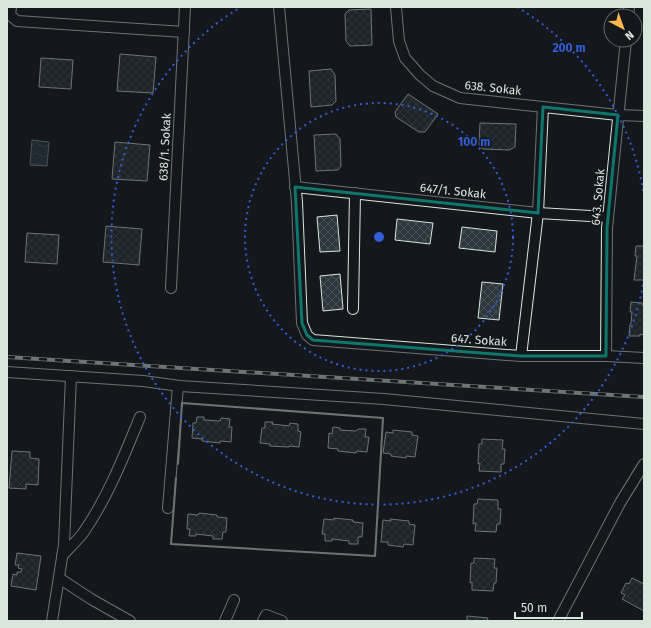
<svg xmlns="http://www.w3.org/2000/svg" width="651" height="628" viewBox="0 0 651 628" font-family="'Fira Sans',sans-serif">
<style>
.water{fill:url(#water-waves);stroke:#939e99}
.building{fill:url(#building-cross-hatch);stroke:#d8e6dc}
.lines{fill:none;stroke-linecap:round;stroke-linejoin:round}
.minor-casing{stroke:#d8e6dc;stroke-width:12}
.minor{stroke:#14181c;stroke-width:10}
.rail-casing{stroke:#d8e6dc;stroke-width:4}
.rail{stroke:#14181c;stroke-width:2.5;stroke-dasharray:8;stroke-linecap:butt}
.wall{stroke:#d8e6dc;stroke-width:2}
.marked{fill:none;stroke:#0f766e;stroke-width:3;stroke-linejoin:round}
.ring{fill:none;stroke:#305dd8;stroke-width:2;stroke-dasharray:2 4}
.labels{text-anchor:middle;stroke-width:3;stroke-linejoin:round;paint-order:stroke}
.street-label{font-size:12px;fill:#d8e6dc;stroke:#14181c}
.centre{fill:#305dd8;stroke:#14181c;stroke-width:2}
.ring-label{font-size:12px;text-anchor:middle;font-weight:bold;fill:#305dd8;stroke:#14181c;stroke-width:3;stroke-linejoin:round;paint-order:stroke}
</style>
<defs>
<pattern id="water-waves" width="16" height="10" patternUnits="userSpaceOnUse"><rect width="16" height="10" fill="#2f3f4d"/><path d="M0 5q4-4 8 0t8 0" fill="none" stroke="#4c5b66"/></pattern>
<pattern id="building-cross-hatch" width="8" height="8" patternUnits="userSpaceOnUse"><rect width="8" height="8" fill="#2c363c"/><path d="M0 0l8 8M0 8l8-8" fill="none" stroke="#4a5358"/></pattern>
</defs>
<rect width="100%" height="100%" fill="#14181c"/>
<polygon class="water" points="32,140 49,142 47,166 30,165"/>
<g class="building">
<polygon points="371,9 372,45 350,46 346,41 345,14 349,10"/>
<polygon points="120,54 156,57 153,93 117,91"/>
<polygon points="41,58 73,60 71,89 39,87"/>
<polygon points="331,69 335,75 336,101 332,105 311,107 309,71"/>
<polygon points="408,94 438,114 425,132 419,132 396,117 395,112"/>
<polygon points="480,123 516,124 515,147 509,150 483,149 479,145"/>
<polygon points="336,134 340,139 341,166 338,170 316,171 314,135"/>
<polygon points="115,142 150,145 147,181 112,179"/>
<polygon points="337,215 340,251 320,252 317,217"/>
<polygon points="397,219 433,223 430,244 395,240"/>
<polygon points="106,226 142,229 139,265 103,262"/>
<polygon points="462,227 497,231 495,252 459,248"/>
<polygon points="27,233 59,235 57,264 25,262"/>
<polygon points="636,246 644,246 644,280 634,280 637,256 635,256"/>
<polygon points="340,274 343,309 323,311 320,276"/>
<polygon points="482,282 503,284 499,320 478,318"/>
<polygon points="631,302 642,303 642,305 644,305 644,335 640,334 640,336 629,336 630,324 631,324 632,312 630,312"/>
<polygon points="197,417 204,417 204,420 220,421 221,418 230,419 229,427 232,427 231,442 220,441 220,443 202,441 202,439 192,438 193,423 196,423"/>
<polygon points="265,422 273,422 272,424 289,426 290,423 298,424 298,431 301,432 299,447 289,446 289,447 270,446 270,444 260,443 262,428 265,428"/>
<polygon points="333,427 340,428 340,430 356,431 358,429 366,429 365,437 369,437 367,452 357,451 356,453 338,451 338,449 328,448 329,433 332,434"/>
<polygon points="393,430 412,432 412,435 418,436 415,457 406,456 406,458 391,456 391,454 383,453 386,432 393,433"/>
<polygon points="482,439 503,440 502,449 505,449 504,464 501,464 501,472 479,471 480,463 478,464 479,444 482,444"/>
<polygon points="12,451 30,452 30,458 39,459 38,485 26,484 26,489 9,488"/>
<polygon points="478,499 498,500 498,509 501,509 500,524 497,524 496,532 475,531 476,523 473,524 474,504 477,504"/>
<polygon points="199,513 217,515 217,517 227,518 226,532 223,532 222,539 213,539 213,536 196,534 196,536 189,536 190,529 187,529 188,514 198,515"/>
<polygon points="334,518 353,520 353,522 363,523 362,537 358,537 358,544 349,544 349,541 332,539 332,541 325,541 325,534 322,534 324,519 334,520"/>
<polygon points="390,519 409,521 409,524 415,525 413,545 404,544 403,547 388,545 388,542 381,542 383,520 391,521"/>
<polygon points="17,553 41,556 36,590 11,586 13,574 17,575 17,572 21,572 22,569 18,568 19,565 15,565"/>
<polygon points="474,558 495,559 494,568 497,568 496,583 494,583 493,591 472,590 472,582 470,583 471,563 474,563"/>
<polygon points="632,578 644,584 644,611 622,599 625,595 621,593 626,583 629,584"/>
<polygon points="467,616 488,618 487,621 467,621"/>
</g>
<g class="lines">
<defs>
<g id="minor">
<polyline points="11,7 10,15 17,21 184,32"/>
<polyline points="279,7 297,202 302,323 307,335 313,340 521,356 606,356 644,358"/>
<polyline points="396,7 399,41 405,58 420,75 433,86 460,98 618,115 644,116"/>
<polyline points="628,16 629,7"/>
<polyline points="295,187 538,213 608,217"/>
<polyline points="171,288 185,7"/>
<polyline points="353,309 355,193"/>
<polyline points="521,356 538,213 543,107"/>
<polyline points="606,356 607,228 626,40"/>
<polyline points="7,372 143,381 180,386 384,399 644,424"/>
<polyline points="168,508 178,386"/>
<path d="M62,556C69,548 77,541 83,533C107,499 124,456 140,417"/>
<polyline points="59,578 91,599 130,621"/>
<polyline points="52,621 64,545 71,376"/>
<polyline points="225,621 234,600"/>
<polyline points="263,621 266,615 282,621"/>
<polyline points="558,621 620,503 644,464"/>
</g>
</defs>
<use href="#minor" class="minor-casing"/>
<use href="#minor" class="minor"/>
<defs>
<polyline id="rail" points="7,357 644,397"/>
</defs>
<use href="#rail" class="rail-casing"/>
<use href="#rail" class="rail"/>
<polyline class="wall" points="176,478 171,544 375,556 383,418 182,403 178,464"/>
</g>
<path d="M0 0H651V628H0ZM543,107L618,115L607,228L606,356H521L313,340L307,335L302,323L295,187L538,213Z" fill="#14181c" fill-opacity=".55" fill-rule="evenodd"/>
<path class="marked" d="M543,107L618,115L607,228L606,356H521L313,340L307,335L302,323L295,187L538,213Z"/>
<g class="ring">
<circle cx="379" cy="237" r="134"/>
<path d="M644 279A268 268 0 1 1 241 7M517 7A268 268 0 0 1 644 195"/>
</g>
<g class="labels">
<g class="street-label">
<text transform="translate(493 88) rotate(6)" y="4">638. Sokak</text>
<text transform="translate(165 147) rotate(-87)" y="4">638/1. Sokak</text>
<text transform="translate(453 191) rotate(6)" y="4">647/1. Sokak</text>
<text transform="translate(598 197) rotate(-85)" y="4">643. Sokak</text>
<text transform="translate(479 340) rotate(4)" y="4">647. Sokak</text>
</g>
</g>
<circle cx="379" cy="237" r="6" class="centre"/>
<g class="ring-label">
<text x="569" y="52">200 m</text>
<text x="474" y="146">100 m</text>
</g>
<rect width="651" height="628" fill="none" stroke="#d8e6dc" stroke-width="16"/>
<g transform="translate(623 28) rotate(139)"><circle r="19" fill="#14181c" stroke="#626a69"/>
<path d="M0-3L7 15L0 10L-7 15Z" fill="#ffb74d"/>
<text y="-6" font-size="11" font-weight="bold" text-anchor="middle" fill="#d8e6dc">N</text>
</g>
<path d="M515 612v6h67v-6" fill="none" stroke="#d8e6dc" stroke-width="2"/>
<text x="521" y="612" font-size="12" fill="#d8e6dc" stroke="#14181c" stroke-width="3" paint-order="stroke">50 m</text>
</svg>
